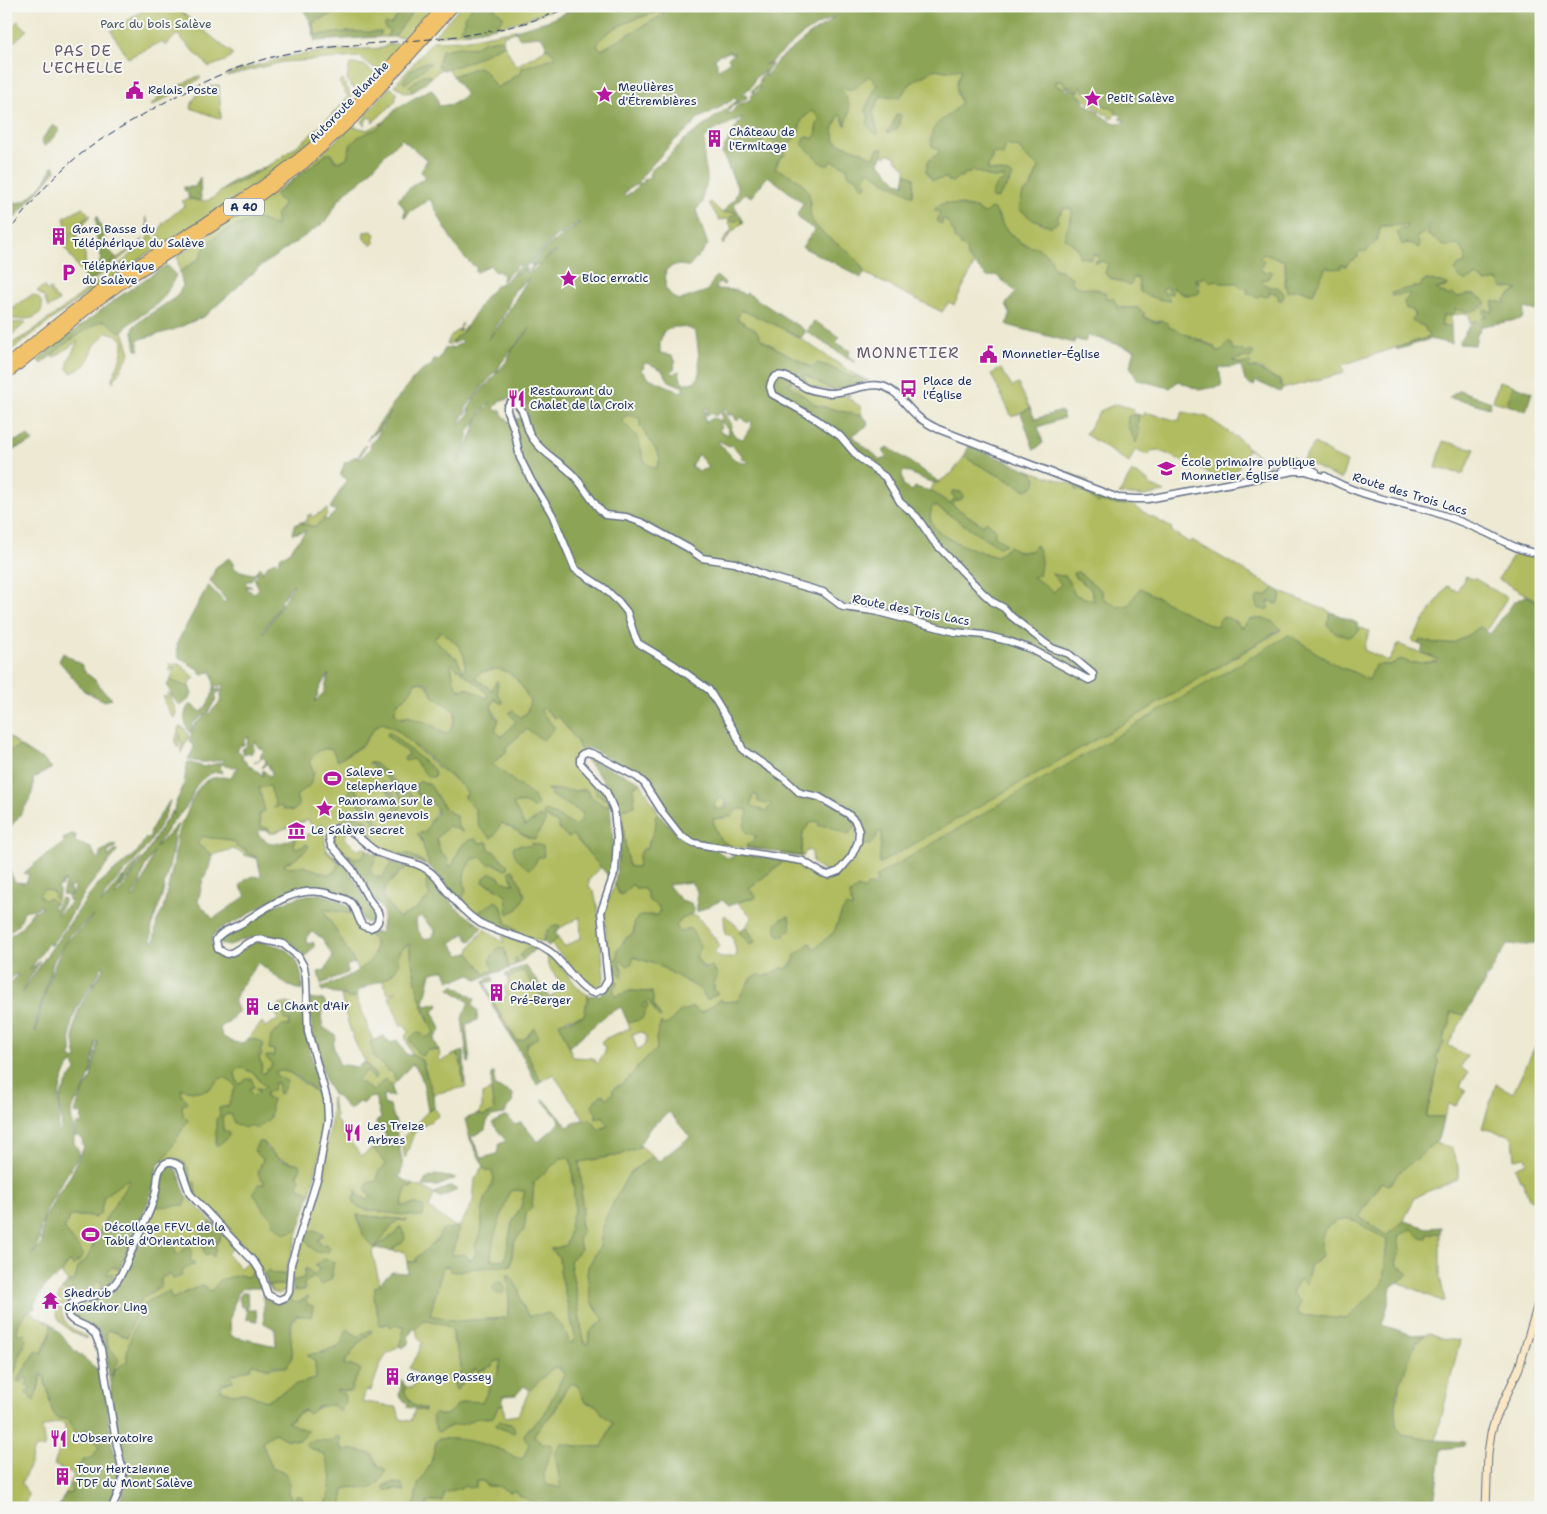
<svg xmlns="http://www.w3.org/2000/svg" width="1547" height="1514" viewBox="0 0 1547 1514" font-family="'Shantell Sans',sans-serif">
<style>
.green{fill:#b0bc5e;stroke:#66765e;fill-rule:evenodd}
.forest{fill:#8ca455;stroke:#546a5a;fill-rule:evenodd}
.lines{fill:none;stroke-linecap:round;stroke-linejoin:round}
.tertiary-casing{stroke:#647087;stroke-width:9}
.secondary-casing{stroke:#647087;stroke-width:9}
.primary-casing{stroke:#647087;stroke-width:10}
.motorway-casing{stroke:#647087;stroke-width:11}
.tertiary{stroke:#fff;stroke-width:6}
.secondary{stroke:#fae7c3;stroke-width:7}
.primary{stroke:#f2c26a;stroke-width:8}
.motorway{stroke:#f2c26a;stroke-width:9}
.rail{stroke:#1b2f5e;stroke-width:1;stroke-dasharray:8 4;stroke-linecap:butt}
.labels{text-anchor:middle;stroke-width:4;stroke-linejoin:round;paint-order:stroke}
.shield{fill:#f6f6f2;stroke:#5d6b8a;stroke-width:1}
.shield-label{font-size:11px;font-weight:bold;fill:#1b2f5e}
.park-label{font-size:12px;fill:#48595e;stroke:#f6f6f2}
.poi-label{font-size:12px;fill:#1b2f5e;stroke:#f6f6f2;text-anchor:start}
.street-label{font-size:12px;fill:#1b2f5e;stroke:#f6f6f2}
.quarter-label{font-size:15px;letter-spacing:1px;fill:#67586d;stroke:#f6f6f2}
</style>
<rect width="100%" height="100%" fill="#f6f6f2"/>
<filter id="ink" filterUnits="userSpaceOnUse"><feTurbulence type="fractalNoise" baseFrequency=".02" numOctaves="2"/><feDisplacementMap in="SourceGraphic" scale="10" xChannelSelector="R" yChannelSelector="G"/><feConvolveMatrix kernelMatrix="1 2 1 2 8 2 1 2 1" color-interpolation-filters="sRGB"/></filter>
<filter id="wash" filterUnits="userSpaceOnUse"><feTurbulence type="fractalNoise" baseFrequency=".0096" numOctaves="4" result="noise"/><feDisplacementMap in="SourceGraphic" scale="20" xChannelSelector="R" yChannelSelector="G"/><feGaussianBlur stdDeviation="1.12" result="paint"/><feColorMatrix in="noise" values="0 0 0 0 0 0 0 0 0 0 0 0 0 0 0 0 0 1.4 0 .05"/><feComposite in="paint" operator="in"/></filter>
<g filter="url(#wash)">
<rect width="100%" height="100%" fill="#ede9d2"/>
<g class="green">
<polygon points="150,6 174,6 233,54 225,61 209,67 178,35 175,36 166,46 161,42 128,58 111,31"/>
<polygon points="337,6 364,6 366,11 400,6 401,11 391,24 390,31 386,37 378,37 382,33 346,32 317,35 315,41 311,23 338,12"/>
<polygon points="417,6 436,6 408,38 394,37"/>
<polygon points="461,6 473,6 464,17 466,20 460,29 470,32 434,36"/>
<polygon points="492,6 562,6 524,20 495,27 504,17"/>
<path d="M657,12H665L661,16L601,50L597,45C607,26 637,19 657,12Z"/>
<polygon points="18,21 27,30 13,43 6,35 6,32"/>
<path d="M515,30L516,32L504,35L503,40C492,38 485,43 475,47C470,49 463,48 458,47L438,65L441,69L431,78L429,75L408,87L413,92L405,93L395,85L433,41L463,40Z"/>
<polygon points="405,43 380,72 360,57 283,62 227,76 226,74 286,57 326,51 384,48 386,45"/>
<polygon points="504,44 516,66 548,48 556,57 522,68 521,74 496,88 484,70 478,67 453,76 448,69 471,61"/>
<polygon points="351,64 364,65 376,75 359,90 352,87 347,80 349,66"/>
<path d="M935,69L947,71L963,69L956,93L961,102L939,150V153L928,161L926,171C949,178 950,181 972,170L993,178L1005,177L998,198L1012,179L1001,172L988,170V165L992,158V153L1006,145L1020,148C1025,158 1032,159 1039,167L1031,187L1023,193L1019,209L1044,225L1057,218L1064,208L1073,209L1066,239L1078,248L1099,257V260L1108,264L1105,273L1110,278L1122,283L1133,278H1138L1139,285L1145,294H1166L1162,290V288L1171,287L1184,295H1193L1199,288V281H1195L1196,279H1199L1205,277L1224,282L1238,283L1248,289V291L1260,295L1269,296L1268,291L1277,294L1276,287C1270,289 1266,286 1262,282L1266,273L1262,271L1260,269L1264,263L1259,257L1264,253L1285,261V285L1313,294L1326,266L1340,265L1359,256L1357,254L1378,235L1381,226L1408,225L1402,245L1406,243L1414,244L1416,238L1428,224L1432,225L1427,235C1443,240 1436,249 1458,244L1466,255L1464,264L1465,281L1476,276L1486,282L1498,280L1505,288H1514L1518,290L1505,299L1506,303L1493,302V311L1492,312L1487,310L1488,316L1481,326L1476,320L1470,323L1469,313L1451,315V326H1441L1443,316L1455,308L1474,310L1481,307L1484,308L1485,301C1471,291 1473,295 1458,297C1450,298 1443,293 1436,289L1447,287L1427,280L1423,282L1421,287L1411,288V309L1418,324L1424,326L1429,337L1342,365L1344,373L1282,389L1280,380L1273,378L1259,368L1248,367L1231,360L1246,357V354L1222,351L1216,352L1214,346L1169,327L1162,321C1151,323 1144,318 1138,308H1118C1115,302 1104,295 1099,289C1079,291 1073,285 1061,270H1056C1041,250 1004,240 998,214H984L975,208L957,204L953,205L946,203L936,207L940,212L942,224V219L969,217L967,257L974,265L954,305L949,302L942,312L864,273C856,247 821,242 810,218C808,213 810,204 810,198L775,169L784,149L798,134L802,119L812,111L820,119L818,132L813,139L833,161L846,167L849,175L857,178H864L869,170L884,181L913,195L914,178L906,173V168L896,159V157L888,153L886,157L883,155V149L871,158C862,149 846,148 835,141L833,129L839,115L842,116L844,124L846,125C846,120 848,118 849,113C851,106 846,96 841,90L843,88C859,91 857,84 869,76L877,84L865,110L878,134L873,112L881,96L900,97L911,83Z"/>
<polygon points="198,76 201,78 152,106 151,104 158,100 157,98"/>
<path d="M343,80L351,95L352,100C343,115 328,127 315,139C269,180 216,211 163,244L155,231L162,227V224L185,205L182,201C193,196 201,205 211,199C215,197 219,192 223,190C238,181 255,175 270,165C298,147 326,123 348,97L339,82Z"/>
<path d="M1056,81C1065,81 1073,85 1079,91L1080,85L1084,91L1094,95L1099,103L1115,110L1116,114L1112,118H1109L1108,114H1103L1099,109L1090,104L1071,89L1058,87L1056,85Z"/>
<path d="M219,85L221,119L191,108C193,94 206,85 219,85Z"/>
<polygon points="390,87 397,93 395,102 373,122 371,117 366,119 365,125 363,124 362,122 368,112"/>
<path d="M383,122L378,128L351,144L347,158L339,162L327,154C302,175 281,194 277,226L259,219H253L219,235L207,245L201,257L180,272L177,256L208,237V235L291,181L352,126L368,130Z"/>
<polygon points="766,136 778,146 772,156 760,144"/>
<polygon points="711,202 722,213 734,212 742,221 741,224 731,233 723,245 722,243 732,229 728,219 719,220 709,203"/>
<polygon points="82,207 89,214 74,232 68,235 64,218"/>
<polygon points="91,215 76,236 85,254 86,284 117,258 144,239 88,285 85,284 84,277 64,246 69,244 67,238 74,234 85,219"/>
<polygon points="146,217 151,232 159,246 81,298 6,354 6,347 28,334 60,311 146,243 148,236"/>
<path d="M372,231L375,235L373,240L376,242L372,245C367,241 362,241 364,232Z"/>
<polygon points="44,286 47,291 51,289 51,294 53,293 55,295 53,297 54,298 56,297 59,301 48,308 44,297 37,291"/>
<path d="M32,295C46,298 45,314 32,318C24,320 14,319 6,319V314L12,311L11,309L14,307L15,309L17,307L15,306L19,303L21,305V302Z"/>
<polygon points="741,309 776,325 801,339 856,375 853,379 828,366 813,368 762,340 756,330 737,319"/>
<path d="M101,321H106L118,331H123L130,353L113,382L112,378C118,365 123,356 123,341L117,335L107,332L95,345L86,365L72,373L67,369L69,359L78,341L53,358L51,355L69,341Z"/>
<polygon points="6,323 25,322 26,323 14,333 8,334"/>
<path d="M462,323L459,332L466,326V327L458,338L448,346L447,345C448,339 453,332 459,330Z"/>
<polygon points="1001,369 1012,387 1018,384 1030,408 1012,417 991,374"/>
<path d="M804,374C821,382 828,393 848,387V389C824,391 818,391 797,379L807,381L803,376Z"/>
<polygon points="1499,381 1513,385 1507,405 1493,401"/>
<path d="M790,382C812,395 825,399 851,394L847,397L861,407L862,416L816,405L787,384Z"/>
<path d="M1116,404L1134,409L1133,413L1144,416L1145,412L1178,421L1183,412L1207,417L1243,442L1247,447L1278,470L1248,449C1242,460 1236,476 1224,480L1158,450L1151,451L1147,455L1135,450L1129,463L1085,434L1100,411Z"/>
<path d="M627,415L640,418V425L659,455L660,458L656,469C639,462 644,452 638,440C634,433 627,427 622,421L623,418Z"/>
<polygon points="1443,441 1475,449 1463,474 1436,468"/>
<polygon points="1315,443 1334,456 1347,462 1341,480 1302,460"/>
<path d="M964,457L1026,490L1036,478L1031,471L1077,486L1074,489L1084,491L1090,498L1114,504L1127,505V504L1131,503L1136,508L1172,528L1171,531L1190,543L1192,540L1274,588L1268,595V602L1272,601L1273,603L1280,600L1281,592L1331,612L1327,624L1335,633L1359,631V627L1369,631L1364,650L1389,661L1398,644L1437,659L1436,662L1410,663L1401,659L1391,665L1383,664L1369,681L1351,671L1339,667L877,881L851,902L852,908L842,912L834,932L814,950L810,943L786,969L782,968L764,977H752L737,1001L723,1002L721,1000L703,1012L646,1062H643L628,1080L613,1089V1094L606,1098L602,1094L595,1100L593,1108L597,1113L596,1119L603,1116L609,1125L598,1130L590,1119L585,1120L553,1074L541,1082L525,1050L530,1032L525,1039L517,1041L493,1002L507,996L504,987L508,985V979L523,970L538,990L544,1001L550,1006L552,1003L550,998L563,986L548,966L547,952L552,956L580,990L588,995L584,1016L566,1019L569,1047L573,1057L593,1058L596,1063H597L605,1053V1048L601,1042L604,1039L630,1028L628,1023L635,1020L643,1008L641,1005L645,1001H649L659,1018L654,1006L652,992L630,991L615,996L611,978L609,959L623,971L619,963L621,961L633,957L658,965L700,989L707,1000L717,993L714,990V981L718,976C693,963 695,954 690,928L680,932L676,926L682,919L692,914L693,916H697L720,945L714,953L721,958H733L737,955L732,936L725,934L724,916L725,915L741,930L739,932L755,942L746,926L752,917L737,902L756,898L749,888L782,863V860L806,866L825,878C844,877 852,860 860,845H866L878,832L882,831L880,863L1138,715L1281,630L1242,629L1234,620L1218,626L1209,625L1190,616L1129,605L1119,607L1102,598V591L1078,572L1075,577L1090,588L1095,601L1075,595L1066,577L1053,575L1061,584L1054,593L1032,577L1036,545L1030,551L1019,552L1009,546L996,557C977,550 914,534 934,505L999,547L995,536L986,521L982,525L952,505L956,501L959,500L961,492L953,491L951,493L955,498L950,504L931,491L934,482L937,483L952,473ZM642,1032L646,1037C647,1044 645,1047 637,1049L632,1034Z"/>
<polygon points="1132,472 1149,481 1148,484 1165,492 1144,496 1119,494"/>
<polygon points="327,509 327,515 316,527 303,524 301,522 307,521 308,515 312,514 310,516 312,517"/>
<polygon points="1516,552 1541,557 1541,603 1498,579"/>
<path d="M1466,576L1473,579L1474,578L1507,598L1486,631L1480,627C1453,645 1452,647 1420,640L1418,644L1414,642L1412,639L1447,586L1457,591Z"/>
<path d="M441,630C454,641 470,653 464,671L462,670L457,658L453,656L434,639Z"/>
<polygon points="170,664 180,664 192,675 191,676 195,677 193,680 189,680 190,688 170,680 175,668 170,672"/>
<path d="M453,664C463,675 479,681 488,695L487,698L478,696L474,691C452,691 455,684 451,665Z"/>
<path d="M497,669C515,671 522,687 530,701L527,713L520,717L512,711L509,713L517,721L501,737L495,730L499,720L491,707L494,699L502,703L497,693L496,682L493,691L475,678L481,672Z"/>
<path d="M415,682C429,681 429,690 438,698C442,703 450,706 455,711C456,718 452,729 447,734C440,733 438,729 432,725C426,721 417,722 409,716L400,718L394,713C395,699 411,694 415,682Z"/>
<path d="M168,693L172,695C170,706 180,709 174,718L171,715C169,709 162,702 164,696L167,698Z"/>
<path d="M544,708L554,718L559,717L576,740L581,750L576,757V765L587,774L585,775L599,796L608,798L610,805L604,806L589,795L586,789L578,791L547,790L552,792L550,795L583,813L581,822L574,826L554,814L558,824L572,834L601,867L589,880V887L594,892L598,909L604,978C594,1007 576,971 567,961C562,955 556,950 550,944L558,938L564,947L581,938L580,917L560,928L559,925L546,931L543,940L544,943L521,935L522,934L507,924L501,905C491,906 483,907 477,915L479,919L462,906L464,905L463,896L466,890C461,877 464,869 473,859L482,857C488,863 495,863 502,868L507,864L497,854L488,848V844L487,842L480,843L476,839C459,840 459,854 452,866L449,867L447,858L441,854L436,838L449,826L460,830L462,833V830L458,827L456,816L444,808L430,785L421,781L415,785L419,796C429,800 443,804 433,817C430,822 428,828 425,832L417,834C426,844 424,858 433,869C427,866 423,861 417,858C405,853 382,853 375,841C371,834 370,826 366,819L352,817L325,829L324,824L313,828L308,820L270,834L269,829L260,826L258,771L262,776L263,770L298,802L296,796L310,784L314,772L309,762C315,752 319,749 331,748L338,761L363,745L376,726L382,723C399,728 404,737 416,748C431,762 447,774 462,786L468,794L463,797L475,809L477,820L486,833L502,823L530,838L540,816L525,826L512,804C522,802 527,802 534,808L538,805L491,764L506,752V747L527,729L554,728L540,710ZM388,733L433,769L435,774L434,777L413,759L406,756L409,754L387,736ZM370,762C381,766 396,783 406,791L404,802L388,779L369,764ZM383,782L393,791L401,808L390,818L388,816L396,807L395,801L382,784ZM513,870L522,886L525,896L507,898L503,892L483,882L498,876L505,883L514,884L510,877Z"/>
<polygon points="179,727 183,727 189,736 181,753 181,743 184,744 180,741 180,733 178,748 175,742"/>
<polygon points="6,734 20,746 6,753"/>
<path d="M641,783L658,812C655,816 657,817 656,823C653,839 642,852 638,867H631L628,865L621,809L635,806L633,787Z"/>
<polygon points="753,794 758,796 758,801 769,802 771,805 767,811 764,811 751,805"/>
<circle cx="720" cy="804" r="6"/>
<path d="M744,808L748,810L756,835L753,842L747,845V847L763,850C737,847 717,850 713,819L725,818L739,809Z"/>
<path d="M818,821L848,835L855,826C856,831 857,837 855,842C852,853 839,875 826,871C821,870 816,866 813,863L812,852L809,850L805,852L803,857L782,855V853L801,855L803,832L810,823Z"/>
<polygon points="342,830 347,832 345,839 358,850 363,847 367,849 361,860 354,862 358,872 347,857 333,842 334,834"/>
<polygon points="316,832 324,833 327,853 339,863 334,873 329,875 303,866 285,867 284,863 294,860 309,847 295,848 293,843 296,841 295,838"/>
<path d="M203,836C210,839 216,837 223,839C232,840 239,845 246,850V853L258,859L244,855L243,853L233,849L212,855L197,844Z"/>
<polygon points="377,855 394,862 391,863 382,878 373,876 370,871"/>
<polygon points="404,865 419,869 430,875 427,891 430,896 416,909 399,918 382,896 386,887 405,867"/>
<path d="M615,884L619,894H623L632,884L635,888C643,888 648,890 648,899L658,906L661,913L658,915L637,918L635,922L633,934C621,939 621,950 616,960H613L608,955L604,910Z"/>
<polygon points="44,888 55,894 53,897 57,900 55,905 52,900 43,900 39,895"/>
<path d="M323,909L353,914L359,927L358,928C362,933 366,933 371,937C378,943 375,957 369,963C366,966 363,968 359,970Z"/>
<polygon points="484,929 504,943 502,935 536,946 525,949 520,956 523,960 518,963 517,958 514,962 515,965 509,967 504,948 499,947 494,972 484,972 469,953 470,948"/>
<path d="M409,944C414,976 419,1004 434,1033L426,1038L422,1034L410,1041L421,1056L427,1050H439L440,1056L439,1057V1060L441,1061L455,1054C463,1059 462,1074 463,1083H465L466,1087L433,1094L422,1060L412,1055L405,1036L409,1031L404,1026H401L389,997L397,991L388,994L382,980C402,970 394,967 399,951Z"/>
<path d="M341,995L353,998L356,997L373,1040L370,1042L386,1070L393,1073L396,1082L392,1086L385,1079L373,1091L357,1080L367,1071L374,1078L376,1076C354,1049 349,1028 341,995Z"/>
<polygon points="288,1003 296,1007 284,1008 284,1017 290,1020 289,1026 284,1026 269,1049 274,1050 274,1056 266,1058 272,1063 271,1067 263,1074 261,1072 262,1063 260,1062 259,1056 262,1055 260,1052 263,1046 257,1040 248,1039 262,1022 265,1027 279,1019 274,1012 279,1005"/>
<polygon points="1451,1012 1465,1015 1448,1045 1467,1056 1461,1067 1468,1073 1460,1086 1466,1090 1456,1106 1449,1104 1444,1117 1426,1117 1439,1063 1436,1057 1444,1043 1443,1039 1450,1024"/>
<polygon points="1541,1034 1541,1202 1529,1199 1523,1180 1520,1180 1515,1168 1527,1163 1525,1157 1515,1159 1513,1139 1509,1135 1482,1128 1496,1084 1513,1093"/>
<polygon points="241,1067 255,1074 261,1083 265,1084 266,1087 264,1090 260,1088 258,1093 255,1095 252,1095 249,1089 254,1087 245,1081 241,1084 237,1082 235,1073"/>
<path d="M279,1070L290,1073L317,1093L320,1088C322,1093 324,1099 324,1104C328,1128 316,1170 310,1194L298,1186L297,1174L299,1164C280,1159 274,1157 263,1142H258L255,1149L256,1153L263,1159L259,1169L264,1180L262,1208L272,1218L273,1223L299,1229L286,1270V1275L272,1273L264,1275L251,1254L196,1196L195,1183L191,1182C189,1170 189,1160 174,1160C168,1160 164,1160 159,1164L164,1159L183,1116L181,1089C190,1090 201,1094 209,1089C216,1084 218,1078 225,1077L236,1086L228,1106L221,1116L223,1130L222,1118L225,1115L266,1098V1093L274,1083H279L282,1093L275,1072Z"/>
<polygon points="491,1090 494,1112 484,1116 478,1114 482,1107 482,1094"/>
<path d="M332,1098L334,1111L337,1116L334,1118L342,1128L340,1129L342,1132L362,1156L373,1148L387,1165L377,1181L368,1184L366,1192L371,1197L368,1201L358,1195L356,1190V1205L366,1210L422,1217L416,1204L401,1207L405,1191L407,1187L411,1188L413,1185L425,1188L434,1195L429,1208L454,1226L459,1227L473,1202L475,1179L480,1172L479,1171L484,1167L486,1170L492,1172L494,1179H503L482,1217V1229L475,1246L476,1253L473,1260L451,1255L457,1238L459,1227L449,1229L416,1258V1262H407L405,1252L394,1251V1247L402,1243L404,1233L401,1227H399L395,1234L372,1251L380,1285L375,1287C374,1301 376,1312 382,1326L390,1323L405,1326L399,1346L387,1354L380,1365L371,1391L366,1390L362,1403C372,1401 385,1407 397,1407L400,1419L411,1421L415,1409L425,1411V1409L413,1405L405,1393V1386L412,1388L419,1374L409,1368L417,1356L422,1343L418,1338L416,1329L423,1320L428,1319L450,1327L453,1331V1340L460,1358L461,1371L455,1385L457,1390L475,1369L501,1360L497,1376L491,1382L484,1400C478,1404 471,1400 463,1402C457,1404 452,1411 446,1415H438L445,1429C449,1426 470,1420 477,1418C482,1417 488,1419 493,1417L499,1406L503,1404L505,1417L518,1415L530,1389L550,1370L557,1366L564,1374L544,1415L527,1430L529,1444L524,1457L520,1459L511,1456L505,1451L435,1444C437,1459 425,1472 419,1484C415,1491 416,1500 414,1508H342L343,1490C360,1480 370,1503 386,1470L379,1466L372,1454L354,1450H342L337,1436L332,1441H321L309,1448L316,1450L325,1456L332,1478L326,1508H306L296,1496L295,1502L288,1493L290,1485L272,1468L262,1444L265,1439L275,1433L285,1439L300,1440L287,1423L304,1410L309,1413C317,1407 327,1402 336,1407L337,1390L353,1384L361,1370L357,1367L344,1365L345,1362L357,1345L372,1332L371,1331C350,1342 332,1351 308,1355V1356L315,1360L316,1379L297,1384L266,1401L245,1393L232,1394L219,1389L223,1384L233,1381L231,1375L250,1369L252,1364C258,1365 261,1366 265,1368C271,1369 276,1366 283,1367L292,1357C292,1327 284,1327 307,1304L306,1301L295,1303L292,1302L290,1297L293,1290L299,1291L305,1290L303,1283L315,1277L321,1285L331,1279L333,1274L319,1268L317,1274L314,1275L305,1269L304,1278L292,1281L294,1266L303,1238L309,1242L310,1247L325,1245H321L318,1240L324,1235L315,1230L305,1232L320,1182L331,1124ZM357,1215L407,1220V1221L397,1220L377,1245L360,1228ZM393,1483L401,1484L405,1490L402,1491L395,1489L385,1490L384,1488L386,1484Z"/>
<polygon points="434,1108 438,1113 438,1116 414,1133 405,1158 401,1140 428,1111"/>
<polygon points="1434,1143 1451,1147 1458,1166 1458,1179 1424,1193 1415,1198 1407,1213 1404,1221 1387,1235 1359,1217 1381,1182 1391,1183 1399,1172"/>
<path d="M641,1146L653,1156L631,1172L627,1177L604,1221L600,1246L588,1267L587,1273L592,1303L604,1320L590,1331L588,1344L585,1345C581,1328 579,1313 577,1297C575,1285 571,1273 570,1261L581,1249L578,1239L582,1229L580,1222L583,1208L581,1197L582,1185L579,1162L620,1155Z"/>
<path d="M569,1157L572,1165L575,1208C570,1220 571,1234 565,1246L559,1248H552L559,1257L560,1271L575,1337L573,1342L569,1343L529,1316L520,1302V1296L510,1275L507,1276V1282H509V1308L507,1318L457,1321L429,1315L443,1267L448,1266L451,1271L455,1272L468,1269L511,1265L513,1245L517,1238L524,1230L526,1214L532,1208L534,1182L561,1158Z"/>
<path d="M128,1178L129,1182L106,1218L87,1259L79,1265L74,1283L68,1282L62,1274C64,1268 66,1264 71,1262L74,1265L81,1259L64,1228L70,1216H90L95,1218L100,1214L104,1196Z"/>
<polygon points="514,1190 525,1191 521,1207 512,1223 505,1260 491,1260 493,1236 509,1192"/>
<path d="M187,1196L211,1221L198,1238L202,1241L205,1255L209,1253L212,1256L215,1246L222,1234L235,1245L227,1254L240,1268L248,1261L238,1250L239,1249L255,1270L247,1277L239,1275L210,1291L201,1285L172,1299L169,1292L127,1352V1362L115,1370L110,1382L109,1376H111L116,1359L115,1355L108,1348L106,1333L108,1330L127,1337L142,1298L161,1286V1278C177,1270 189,1272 192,1251L177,1256L165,1237L150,1240L141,1238L155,1201L185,1205Z"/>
<path d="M1352,1219L1387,1240L1383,1283L1347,1319L1298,1315L1292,1293L1300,1279L1306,1283C1309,1271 1318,1236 1326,1228C1334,1221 1342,1219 1352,1219Z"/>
<polygon points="1412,1229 1421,1238 1426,1239 1429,1233 1440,1233 1440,1276 1445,1301 1441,1301 1398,1282 1408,1274 1396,1264 1400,1250 1398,1236"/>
<path d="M112,1267L120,1269C111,1287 98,1293 79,1296L87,1293L97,1281L104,1283L100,1287L102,1288L110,1282L107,1272Z"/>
<polygon points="268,1285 287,1285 285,1290 279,1294 273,1292"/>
<path d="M63,1288L68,1294L67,1303L61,1307C62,1323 73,1331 87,1337L86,1339C74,1334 60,1326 56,1313L58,1305L56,1304L52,1308Z"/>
<path d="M29,1310L39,1318L51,1323L50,1335L41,1354L36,1351L17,1381L26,1377L28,1379L30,1390L27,1394L38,1391L42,1373L45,1378V1385L49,1389L52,1411L90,1431L88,1435L100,1446C96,1451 92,1460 83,1460L76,1473L78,1479L72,1493L65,1494L74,1475L54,1465L59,1451L66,1449L65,1424L57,1422L42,1428L45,1448H37L33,1451L31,1462L22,1483L28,1494L24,1508H6V1373L19,1361L21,1351L25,1346L22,1334L20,1335L17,1333L19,1322Z"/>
<path d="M1430,1333C1442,1338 1448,1341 1460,1340L1436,1440L1402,1434C1400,1431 1396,1427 1396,1424C1391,1405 1409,1337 1430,1333Z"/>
<polygon points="572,1383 578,1386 583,1399 589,1403 597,1406 603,1414 613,1423 602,1447 576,1446 555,1454 561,1488 547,1485 543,1473 551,1445 541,1442 534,1437 537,1429 555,1411 568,1386"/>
<path d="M476,1481H484L486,1486H497L510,1492L515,1490C521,1500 533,1499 539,1508H482L479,1503L454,1508H427L426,1502L439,1500L443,1493L466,1486H476Z"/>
</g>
<g class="forest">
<polygon points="309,6 337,6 338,12 313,22 316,35 346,32 382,32 378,37 315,41 311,23 304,10"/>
<polygon points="400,6 417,6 394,37 386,37 390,31 385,28 385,24 391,24 401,11"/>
<polygon points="473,6 492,6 504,17 495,27 470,32 460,29 466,20 464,17"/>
<path d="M589,6H816L814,8L818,6H914V11L916,6H933L929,12L934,10L935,6H1541V312L1525,308L1522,319L1482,326L1477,334L1475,345L1459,344L1460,340C1466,333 1468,325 1476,320L1482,325L1483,322L1481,319L1487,316L1484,314V311L1486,310L1492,312L1493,311V302L1494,301L1506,303L1505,299L1518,290L1508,287L1503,288L1498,280L1486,282L1476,276L1465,281L1459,278L1455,270L1459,265L1464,264L1466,255L1458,245C1434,249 1445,241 1427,235L1432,225L1428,224L1426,231L1416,238L1420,245L1418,248C1413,243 1408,242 1402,245L1397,232L1401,228L1405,230L1407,225L1381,226C1378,238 1375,246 1364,252L1360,251L1357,254L1359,256L1354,260H1351L1346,266L1341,265V268L1335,269L1326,267L1313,294L1300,289L1287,292C1284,281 1287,272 1285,261L1264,253L1259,257L1264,261L1260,269L1266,273L1269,271L1273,272L1266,280L1263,279L1262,282C1268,288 1271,287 1278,287C1283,292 1286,294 1282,300H1279L1277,294L1269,291V296L1266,297L1260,295L1258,297L1247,293L1248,289L1241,288L1238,283H1221L1216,280L1211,282L1205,277L1196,279L1195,281H1199L1197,285L1200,290L1198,294C1187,296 1180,294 1172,287V294H1169L1167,293L1168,288L1165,287L1162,290L1171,301C1157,300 1153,298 1140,292L1138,278H1133L1131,284L1128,285L1107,276L1105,273L1108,264L1103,261L1095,263L1094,261L1099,260V256L1093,254L1091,259L1079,257L1078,248L1066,239L1065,235L1068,225L1071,222L1072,209L1064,208L1057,218L1058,222L1051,227L1039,221L1033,220L1019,209L1023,193L1031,187L1039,167C1033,161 1022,157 1020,148L1006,145L1003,155L992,153V158L988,165V170L1008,173L1013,176L998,198L993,199L991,197C993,190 996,183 1003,181L1004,177L993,178L972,170L970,173L964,174L962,177H958L953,182L948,181V178L932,180L926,171L928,161L939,153V150L932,146C926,121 950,120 961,102C954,89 956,82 962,69L947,71L935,69L911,83L900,97L881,96L873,112L878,134L876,135L867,125L869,114L865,110L877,84L869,76C857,84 859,92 842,88L841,90C846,95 851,106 849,114C848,119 846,120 846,126L842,116L839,115L833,129L835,141C846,148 862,149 871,158L872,156H875L878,148L883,149V155L879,162L897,182L904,184L906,173L914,178L913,196L884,181L869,170L864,178L867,186L862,188L857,178L849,175L846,167L833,161L828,165L822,164L802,144L804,137L807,136L813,139L817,132L816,127L820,119L812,111L802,119L798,134L784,149L786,154L778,160L775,169C790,174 809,182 810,200C811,213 808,217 818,228C832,244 858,252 864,273L861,278C842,266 822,257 802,247L815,230L800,220L797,215L803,203L768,176L751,197L745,193L734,205L744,222L741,224L742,221L741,219L736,221H731L730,217L735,215L734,212L722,213L735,198L738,189L722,153L730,136L743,117L711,132L704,140C705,146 704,151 704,157C705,170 711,180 703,192V202L696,210L708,245L689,267C681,264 673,264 666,270L665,288L673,297L680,300L707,291L716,276L725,283L724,285L719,282L715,289L736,290L745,295L747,293L806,331L801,338L776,325L741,310L737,319L756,330L762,340L812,368L817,363L828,366L853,378L856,375L869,381L834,390C826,388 813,378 804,374L803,376L806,382L797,379L788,384L816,405L862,416L867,420L868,425L853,435C860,446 872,450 880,460L888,458L883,451L888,447L939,482L937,483L928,481L905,471L902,474L903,485L912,491L915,487L931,491L950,504L955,498L951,493L953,491L961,492L963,495L962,499L956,501L952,505L982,525L986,521L995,528V536L1006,544L999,547L934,505C914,534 977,550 996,557L1009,546L1019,552L1030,551L1036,545C1042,555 1042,563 1039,575L1033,577L1054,592L1061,584L1051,573L1055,575L1066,576L1075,595L1095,601L1090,588L1075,577L1073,573L1078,572L1102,591V598L1119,607L1129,605L1140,588L1209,625L1218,626C1219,609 1235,621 1242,628L1249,620C1263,617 1271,618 1281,629L1138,715L879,864L882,832H878L876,839L870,845H860L862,836L860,826H855L848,835L828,826H819L818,821L810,823L803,832L801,856L747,847L746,845L753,842L756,836L746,832L744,826L748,811C740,806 735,810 731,817L713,819C714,826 718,839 724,843C727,844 729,845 732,846C717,844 695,844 683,834C672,824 663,809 656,796C651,789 647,779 640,774C631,768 615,764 605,757C596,751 592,746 581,750L576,740L559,717L555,718L544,708L540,710L555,728L543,740L526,729L506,747V752L492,764L534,797L538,805L534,809C527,802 521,801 513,804L525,826L541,816L546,820L535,839L530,838L502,823C497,828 498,834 491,838L479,827L475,809L463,797L468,794L462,786L393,727L382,723L376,726L363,744L338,761L331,748C319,749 315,752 309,762L314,772L310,785L296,796L299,806L293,811L283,809L281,806L273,808L276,806L270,786L259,788L265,811L259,814L260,826L269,829V831L259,830L258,834C272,848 278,844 295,838L297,840L293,843L295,848L301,847L307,844L309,847L294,860L285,863V867L303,866L329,875L334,873L339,863L327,853L326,849L345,864L350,872L374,912V921L369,923L363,921C360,916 359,909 356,904C351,898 343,895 336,892C303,880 271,899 244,917C235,923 220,926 214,935C209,941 213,950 217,956C240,963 238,945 258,942C263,941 269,944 274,945C296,950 303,969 302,990L288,986L258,962L238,991L234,1004L239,1011L234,1015L233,1018L220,1028L222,1036C231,1041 240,1047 248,1039L257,1040L264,1044L260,1051L262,1055L259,1056L260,1062L262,1063L261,1072L263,1074L265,1073L266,1070L271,1067L272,1063L266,1058V1056H274V1050L269,1049L271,1036L276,1031H279L281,1026H289L290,1020H285L282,1011L284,1008L296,1007L304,1013L306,1036L320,1088L317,1093C307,1085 289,1066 275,1072L277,1076L287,1081L282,1093L279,1094L278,1091V1083H274L273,1090L266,1093V1098L272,1099L270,1118L257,1129L250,1125L245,1128L234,1123L230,1114L225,1115L222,1118L223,1130L229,1133V1136L217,1146L216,1145V1119L220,1116L219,1108L228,1106L236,1086L225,1077C218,1078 215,1084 209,1089C201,1094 190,1090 181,1089L182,1096L187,1100V1104L182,1105L183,1116L188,1120L167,1155L161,1161L157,1168L154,1187L120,1269L112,1267L107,1272V1275L112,1273C114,1281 108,1285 102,1288L100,1287L103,1283L97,1281C90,1297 78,1292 67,1303L68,1294L63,1288L68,1282H74L79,1265L87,1259L106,1218L129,1182L128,1179L104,1196L100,1214L94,1218L90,1216H70L64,1229L84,1255L73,1266L71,1262L67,1264L62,1273L45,1286L34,1305L36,1308C25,1311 17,1321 17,1333L20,1335L24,1333C29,1342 23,1345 20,1353C18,1361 18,1366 13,1374L6,1373V988L18,975H14L8,982L6,981V942L9,936L20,929L34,910L36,911L42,908L40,905L38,908L24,911L21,920L18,922L19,924L6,935V933L9,932L8,931L6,932V863L15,882L26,883L29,875L24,873L43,857L64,843L63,839L68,837L71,834L76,835L75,842L91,848L97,859L100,858V852L115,844L116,846L108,853V857L117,849L116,853L87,889L60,933L50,946L49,942L29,971L40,961C34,972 26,982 22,993L40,965L96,886L137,852L146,838H149L151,833L150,832C155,820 164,811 170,800C166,819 148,847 135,861C125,873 105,888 101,904L121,878L124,877L119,887L129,871L141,858L132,874L116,893V896C139,871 153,839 172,811L174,816C172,802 184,792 185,778C186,771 185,769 188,762L204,767L225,761L224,759C211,762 201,764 188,759L194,748L193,744L189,742L195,724L204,717L205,714L193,723L191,734C184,726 182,712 190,704L202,712C207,705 214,696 214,686C214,680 212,675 211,670L209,673L207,672L204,674H200L199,669C191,667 186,660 178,657L177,643L208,585L225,603L226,600L210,581L216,567L229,558L234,562V567L237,570L253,574L260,567L263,570L262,573L269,564L275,561L278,563L281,556L288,553L306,531L292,534L294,525L301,522L303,524L316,527L324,518L327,520L336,511L330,508L347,479L341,476V473L345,462L350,461L353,457H358L365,445L366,446L359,458L361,459L371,447L370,445L371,441L373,443L391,412L379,429L367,440L389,410C392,404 397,400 401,394C411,382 417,372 432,365L434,359L439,360L445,348L448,349L452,347L451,349L463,342L461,340L453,344L452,342L464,331L486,296L496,286L507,280L512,274H518L513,272L514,271L522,266L518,265L502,281L503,275L498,271L495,272L490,265L477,272L475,271L477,268C456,255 442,221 430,199L408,213L406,217L404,216L405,210L398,199L413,185L426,177L421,172L427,160L402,139L389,150L362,180L347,191L339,200L325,222L261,266L205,316L173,330L137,340L140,350H136L133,332L134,326L144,318L176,297L183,286L180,272L201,257C204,236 236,227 253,219H258L276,226V215L282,207L283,202L277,198L276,194L327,154H332L335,161L339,162L347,158L351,144L358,137L378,128L398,107L431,89L436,95L439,106L453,104L466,95L453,76L478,67L484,70L496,88L509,82L513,76L521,74L522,68L556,57L548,48L545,49L546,43L540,36L519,38L515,30L547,21L578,7L587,9ZM657,12H664L661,16L601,50L597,45C607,26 637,19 657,12ZM834,17L828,23L812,33L777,61L767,75L764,76L772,63L764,65L772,61L802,35L816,26ZM729,51L730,53H735L728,58L730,61L729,62L717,70V62L715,59L713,60L720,54H724ZM765,70L758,81L762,80L752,90L753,93L759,87L760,89L751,96V99L740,104H738L732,112L726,114L733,105L747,98L746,95H741L751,87L755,78ZM1056,81H1062L1066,87L1074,86L1076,91L1079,92L1080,85L1084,91L1092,96H1094L1099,103L1115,110L1116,114H1119L1122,117L1119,119L1125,121L1120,124C1114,123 1103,118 1099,114V111L1087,105L1074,90L1071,88L1067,91L1060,86L1058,87L1056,85ZM736,97L737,101L683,141L665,160L655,166L649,174L650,177L644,179V183H640L632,192L625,196L624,194L629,188L638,184L642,176L674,141L692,126L697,119L721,107L724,103L726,104ZM766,136L778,146L772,156L760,144ZM578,223L580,224L550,244L530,265L534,264L529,271L536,265H540L552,253L557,252C547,256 539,268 528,273L527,268L520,273L558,234L561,235ZM530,277C515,297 505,321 488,340L505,313L514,291ZM674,327C681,327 691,327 696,333C697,343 703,375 696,380C693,383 688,383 684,383L681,380L679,371L673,374L671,371L675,368L674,364L676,362L672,355L660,353V343L663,332ZM530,328L524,337L512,350L508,360L474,399L465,415L471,409L470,413L459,424L467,406L488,380L490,378L493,373L497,372L501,363ZM648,363L662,370L669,381L683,387V390L681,392L649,378L641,369L644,367L643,364ZM520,393L522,395L520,397L527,408L525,409L529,416L508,421L502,414L501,410L497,411L494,408L500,400H506ZM491,402L478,418L469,442L456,465C460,453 470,442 468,431C476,426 479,409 491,402ZM708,408L706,414L707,415L711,413L715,416L720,413L722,414L721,422L728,429L729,435L719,431L721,426L719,423L720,420L713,418L706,422L705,421V409ZM726,408L728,415H734L736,420H739L741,417L748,423L751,420L752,425L743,439L736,437L730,429L732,425L723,409ZM627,415L640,418V425L659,455L660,459L656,469C637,461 644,449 636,436C632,431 627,426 622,421L623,418ZM719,441L729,446L731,445L742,455L741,458L747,461V464L734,459L718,442ZM698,454L709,468L699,471L691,466ZM258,570L257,575L254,578L259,589L254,593L246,589L247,587H252L245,584L247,581H250ZM294,584L264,633L263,632L280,605L281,601L291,586ZM441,631C454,640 470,653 464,671L462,670L457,658L453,656L434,639ZM453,664C463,676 479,682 488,695L487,698C478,696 474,688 464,688L462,691C453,686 453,675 451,665ZM497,669C515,671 522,687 530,701L527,713L520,717L512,710L509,713L516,721L502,737L495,730L499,719L496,718L491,708L494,699L502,704L503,702L497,693L498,682L496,681L492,691L475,678L481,672ZM329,674L324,692L315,702L320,687ZM415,682H422L427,683L432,695L455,711C456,718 452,729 447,734C440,733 438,729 432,725C426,721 417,722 408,716C402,720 400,718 394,713L398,702C407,699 412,690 415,682ZM223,683L220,702L209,714H207L216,699V693L220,692V689L215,690L216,686H220ZM249,736L246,747L242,749L244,754L248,752L251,754L254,748L253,744L255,742L257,743V746L264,750L261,755L260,760L255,761L254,763L264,757L266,762L262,768L267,763L272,773L270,777L263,770V776C256,770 250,767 243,759L241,760L243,755L237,750L241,745H244V741ZM223,764L226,767L228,764L232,768L236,766L237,768L230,778C197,772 195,796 184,820L181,822L176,839V850L172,870L163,910L157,921L154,941H151L152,925L163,893L165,881L172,855L174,835L178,824L155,848L174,819L175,820C180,814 187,807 190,801C192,796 193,791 196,786C201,779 213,769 222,773L220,766ZM753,794L758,796V802L767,804L769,802L771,805L767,810L764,811L751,805ZM720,798L725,801L727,805L726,808L716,810L714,806L716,801ZM203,836L210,838L224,839L236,843V847L246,850V853L257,857L261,875L259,877C250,874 245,880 240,886L246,896L213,919L198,902L203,879L209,868L212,855L197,844ZM154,851L144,880L133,898L132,896L140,884L144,868ZM66,880L62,894L67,896L71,894L72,891L67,888H70L73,886L75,892L68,897V900L72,901L67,906L69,907L65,908L57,915V913L64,903V899L61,898L54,910C52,906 55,902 50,898L43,900L39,895L44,889L55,893L53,897L57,900L59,894V890L57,888L62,885V881L63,883ZM93,916C85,927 71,933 64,946C53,965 47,987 41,1008C39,1014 39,1022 36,1027H38L36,1028L37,1031L35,1032L38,1015L54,960L70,935ZM102,966L104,967C94,988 75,1006 74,1030C73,1041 76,1050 77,1060L71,1058C72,1044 68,1028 74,1015C81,997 95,984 102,966ZM96,1042H98L91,1078L79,1100L75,1113L77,1114L80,1113L82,1114L81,1125L77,1123L75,1136H80L83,1141L82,1144L84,1147L71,1175L57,1195L44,1220L42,1231V1243L32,1255L39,1242L41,1223L42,1225C45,1205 68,1174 79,1155V1151L74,1143V1125L72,1121L71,1112L76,1101L83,1092L91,1071ZM72,1062L76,1070C69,1080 61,1090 60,1102C58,1113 64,1119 60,1133H58C58,1127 59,1120 59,1113C58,1096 60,1078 72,1062ZM241,1067L255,1074L261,1083L264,1085L266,1087L264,1089L256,1088L255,1089L259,1091L258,1093L252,1095L249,1089L252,1087H254L252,1079H246L241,1084L237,1082L235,1073Z"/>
<polygon points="498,39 503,40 504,44 471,61 445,70 441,69 438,65 442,50 458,47 473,48 483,42"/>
<path d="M424,63H431L405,84L403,82C406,73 415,66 424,63Z"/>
<polygon points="423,75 428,75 431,78 413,92 408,87"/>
<polygon points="899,114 901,115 899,122 900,124 897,129 888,133 887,131 892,126 896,115"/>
<polygon points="53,125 60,130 45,147 41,140"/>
<path d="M54,165L56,170L6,228L7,198L11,197L17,203C27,203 44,185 48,176C51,171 49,169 54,165Z"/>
<polygon points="270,165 246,179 223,190 233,181"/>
<polygon points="200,177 201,201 188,198 188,192 184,190 184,187 195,187"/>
<path d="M946,203L975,208L984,214L990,208L994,209C997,213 997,215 999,219C1004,231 1024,249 1037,247L1052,259V264L1056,270H1061L1072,278V284C1083,290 1095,287 1106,293V298H1113L1118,308H1138L1144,313V317L1156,323L1162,321L1167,323L1169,327L1214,347L1217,352L1222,351L1228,342L1232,345L1233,350H1242L1246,354L1250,351L1254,353L1250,358L1246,357L1232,361L1241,364L1249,362L1251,364L1248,367C1265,369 1266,377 1280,380L1282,389L1280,392L1256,381L1254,386L1245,381L1241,366L1219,368L1222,386L1199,390L1178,381L1170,388L1138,380L1130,366L1135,350L1088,335L1085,342L1075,339L1074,343L1007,325L1010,314L1006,304L1016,292L996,275L987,277L967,256L966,249L960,244L959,240L954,239V233L946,220L942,219V224L937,222L940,212L935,211L936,206Z"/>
<path d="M97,216L108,249L117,258L85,284V267L99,264C104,254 98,245 96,235C96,230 97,224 96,219Z"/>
<path d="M166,265L176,275C172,283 168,292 162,299C151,312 133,317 123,331H118L106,321H101L69,341L41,364L37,360L113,301Z"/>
<path d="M1427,280L1441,282L1449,285L1436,289L1447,296L1452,294L1458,297C1470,293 1475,294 1486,301C1480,313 1466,312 1455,309V312L1451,315L1443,316L1441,326H1451L1452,344L1430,339L1397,350L1396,348L1429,337L1424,326L1413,322L1412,320L1415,315L1411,309H1406L1404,302L1411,293L1393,296L1391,293L1413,287H1420L1422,282Z"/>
<polygon points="814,321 840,337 836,342 850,351 848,356 855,361 855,363 807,332"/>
<polygon points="1513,385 1532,392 1526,411 1507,405"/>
<polygon points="1459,390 1491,402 1489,408 1470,402 1449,398"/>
<polygon points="1030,408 1035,419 1061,411 1064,418 1038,427 1043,443 1034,450 1021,413"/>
<polygon points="1132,415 1139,416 1137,427 1140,429 1136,443 1127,425 1128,416"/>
<polygon points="28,436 33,442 19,447 6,454 6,444"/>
<polygon points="969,446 1031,471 1036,478 1034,486 1026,490 964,457"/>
<polygon points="1040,462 1089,481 1088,483 1039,464"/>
<polygon points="1077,486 1127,504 1127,505 1097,502 1084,491 1075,490 1074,489"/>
<polygon points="1274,588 1281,592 1279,603 1276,604 1271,601 1268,602 1269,608 1266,610 1258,608 1256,599 1258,596 1268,595"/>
<path d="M1526,596L1541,603V937C1533,948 1519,945 1507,945L1465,1015L1451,1012L1450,1024L1443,1039L1444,1043L1436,1057L1439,1063L1426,1117H1444L1438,1139L1418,1158L1399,1172L1391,1183L1388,1185L1381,1182L1359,1217L1387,1235L1404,1221L1428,1228L1441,1227L1440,1233H1429L1426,1239L1421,1238L1412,1229L1398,1236L1400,1250L1396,1264L1409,1274L1391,1287L1388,1305L1382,1325L1413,1335L1425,1334L1415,1344L1396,1394V1425L1402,1434L1436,1440L1465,1442L1464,1446L1442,1449L1434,1502L1432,1508H539C533,1499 521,1500 515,1491L510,1492L497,1486H486L484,1481H476V1487L468,1488L466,1486L444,1493L442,1501L427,1502V1508H414L418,1485L430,1465L435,1448L436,1441L438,1439C461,1437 481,1443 502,1450C508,1453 513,1457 520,1459L524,1457L529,1444L525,1440L524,1434L544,1415L564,1374L560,1368L554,1367L530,1390L524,1386L516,1395L503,1396V1404L499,1406L493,1417L477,1418L464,1424L450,1426L439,1432L436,1431L432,1417L435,1413C447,1422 452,1406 462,1403C469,1400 475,1402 482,1402L489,1390L491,1382L497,1376L501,1360L494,1362L492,1366L478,1372L475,1369L456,1390L453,1382L455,1376H459C464,1365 458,1352 454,1341C453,1338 454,1333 452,1330C450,1325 427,1319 423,1320L416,1329H413L408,1338L410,1341L407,1345L402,1348L399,1346L405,1326L394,1325L392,1328L390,1327L389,1323L379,1325V1320L374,1298L375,1287L380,1285V1283L392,1272L408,1273L407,1262H416V1258L439,1238L440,1233L444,1228L449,1229L459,1227L457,1238L451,1255L465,1254L469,1260L473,1259L476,1253L475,1246L482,1229V1213L485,1200L494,1179L492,1172L486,1170L484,1167L470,1139L465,1119L478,1114L484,1116L494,1112L491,1090L492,1073H494L495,1086L513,1094L512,1103L507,1108L505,1114C490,1116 488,1115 485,1130L471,1137L482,1158L497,1154L499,1144L506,1141L492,1123L506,1116L516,1125L521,1122L538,1142L560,1123L557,1117L542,1100L544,1099L568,1127C573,1123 588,1115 593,1122C595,1124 596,1127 598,1130L608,1126L603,1116L596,1119L595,1116L597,1115L592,1107L593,1103L603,1094L606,1098L613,1094V1089C627,1084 633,1072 642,1062C647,1057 652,1054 657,1049L656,1038L661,1022L662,1025L668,1024L679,1012L693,1007L699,1012H703L721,999L723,1002L737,1001L752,977L761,974L764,977L782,968L786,969L793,963L795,955L810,943L814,949L834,932L842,912L846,906L852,908L850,894L858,888L866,889L867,885L874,886L877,882L876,877L877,876L1289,635L1339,667L1351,671L1369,680L1375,665H1391L1401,659L1410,663L1436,662L1437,659L1421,652L1423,646L1418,644L1420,640C1452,647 1453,645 1480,627L1490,634L1514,602ZM669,1112L690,1137L659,1161L653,1156L631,1172L627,1177L604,1221L600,1246L588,1267L587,1273L590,1296L592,1303L604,1320L590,1331L588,1344H585C581,1329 579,1313 577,1297C575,1285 571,1273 570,1261L581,1249L578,1239L582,1231L580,1222L583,1208L581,1197L582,1185L579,1162L620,1155L641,1146L639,1145L650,1128ZM569,1157L572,1165L575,1208C569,1220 571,1234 565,1246L550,1249L559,1257L560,1271L575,1337L573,1342L569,1343C567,1329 558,1322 549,1313L529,1316L521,1302L519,1290L510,1275H507V1282L509,1283V1308L507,1318L457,1321L430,1315L443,1267L448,1266L451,1271L455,1272L468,1269L511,1265L513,1245L517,1238L524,1230L526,1214L532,1208L534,1182L561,1158ZM514,1190L525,1191L521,1207L512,1223L505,1260H491C491,1235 503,1216 509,1192ZM1351,1219L1387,1240L1383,1283L1347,1319L1298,1315L1297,1310L1301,1302L1292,1293L1300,1279L1305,1284L1306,1283L1311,1264L1322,1257C1318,1233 1326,1220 1351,1219ZM572,1383L578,1386L585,1402L597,1406L603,1415L613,1423L602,1447L576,1446L561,1443L555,1454L561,1488L547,1485C540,1471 547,1462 553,1448L551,1445L541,1442L534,1437C538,1426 548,1421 554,1411C560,1402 563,1389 572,1383Z"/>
<polygon points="1331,612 1357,623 1359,631 1350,637 1335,633 1327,624"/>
<polygon points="63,653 81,664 85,672 95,680 103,691 112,698 105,701 84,691 59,661"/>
<path d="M170,680L190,688L192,695L185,703L180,705C173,700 171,693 167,685Z"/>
<polygon points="389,732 433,769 435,774 434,777 428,777 413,759 405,761 404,758 409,754 387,736 387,734"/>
<path d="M20,746L35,756L43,759L52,768L33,779C37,793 20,816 11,826L6,825V753Z"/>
<path d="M587,756L592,761L635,779L641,783L633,787L635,806L621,809L628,865L631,867H638L639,855L643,849H647L656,824L655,816L658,812L680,838L717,850L725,857L732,858L734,853L782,860V863L749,888L756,898L744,900L729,906L722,900L697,912V891L691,882L668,885L681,900L691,903L694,913L682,919L676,926L680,932L690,928L701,947L696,957L704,969L712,966L718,976L714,981V990L718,993L707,1000L700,989L658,965L634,957L632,963L628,966L621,961L619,963L623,971L622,978L609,959L608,955H611L613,960L618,958L617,951L627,937L633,934C635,930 633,926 635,922C638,912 651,916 658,915L660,911L658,906L649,901L646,891L642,888H635L632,884L623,894H619L615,884L619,852L617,806L602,779L584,758Z"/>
<polygon points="369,762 376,764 390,778 406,791 409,792 412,796 412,800 405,804 393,784"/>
<polygon points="587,774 596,782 608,798 602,799 599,796 595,794 597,792 584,775"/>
<path d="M421,781L430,785L444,808L457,817L458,827L463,831L462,833L460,830L449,826L436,838L441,854L448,860L450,867L452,866C458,855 459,841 474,839L480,843L487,842L488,844V848L497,854L508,866V868L504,870L495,863L489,865L482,857L473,859C464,870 461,877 466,891L463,896L464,905L462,906L429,865L421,838L417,834L425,832L432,819L437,814V809L431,801L417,794L415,785Z"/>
<path d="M383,782L393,791L401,808L390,818L388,817C403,802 392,797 382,784Z"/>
<polygon points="353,786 359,794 358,800 353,799 348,790"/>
<polygon points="546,789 578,791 586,789 589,795 604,806 610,805 614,852 610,878 573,835 568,837 558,828 558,824 543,815 544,811 554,814 574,826 581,822 583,813 550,795 552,792"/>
<path d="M361,800L382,825L379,831L377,832C377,821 367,813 359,804Z"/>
<path d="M354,815L363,819H365L374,840L380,846L399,854H409L426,864C414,863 384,853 374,846C363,838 356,824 343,822L342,820Z"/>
<path d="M532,843L543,846L544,856L543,857H538L535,864L529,869C521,863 514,858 513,847L521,845L531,846Z"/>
<path d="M367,849L377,855L370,871L374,876L382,878L391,863L394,862L405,867L404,871L401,870L386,887L382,896L399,918L416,909L430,896L426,883L430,875L456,908L482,927L471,941L468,940L465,933L451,943L459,955L469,953L484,972L494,971C488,960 490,957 499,947L504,948L509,967L515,965L514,960L517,958L518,963C507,973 491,971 478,980L470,974L456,980L454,979L449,981L445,970L431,973L424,1003L426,1006L438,1003L439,1006L433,1011L441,1029L434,1039L439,1050H427L423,1056L419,1055L410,1041L411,1037L417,1033L422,1034L426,1038L434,1033L418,993L409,944L399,951L398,965L396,969L389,977L359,990L356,997L348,999L346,995L336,994L327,990L322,991L321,988C338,980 381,967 375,942C373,933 362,935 357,928L364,931L381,933L384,911L366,888L354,862L348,855L349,854L354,858L356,857L361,859ZM420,916L435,930L433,937L424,939L417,929L416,920Z"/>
<path d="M513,870L522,886L525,896L518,909L508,914L506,895L493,886L483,882L484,878L490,873C500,875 503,885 514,884L509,871Z"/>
<path d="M321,894C333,898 347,901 353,914L323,909L355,963L347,965V973L321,984L318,972L325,970L333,957L322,938L312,932L307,936L306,941L308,944L314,942V947L305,957L292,943L290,945C267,934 252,934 229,946L221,944L220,940L223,937L245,925L272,906L306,895Z"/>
<path d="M496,901L501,905L507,924L522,934L521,935C507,930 487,927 477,915L481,910Z"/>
<polygon points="789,916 791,929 784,936 778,935 776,931 776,924 781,919"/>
<path d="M559,925L560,928L555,932L558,938L548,946L543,940C550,931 543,929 559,925Z"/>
<polygon points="746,926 755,942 750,945 739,932"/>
<polygon points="535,946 537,947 523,960 520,956 525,949"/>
<path d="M525,965L550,998L552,1003L550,1006C539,996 532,982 523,971L508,979L505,975Z"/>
<polygon points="493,977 494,981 485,983 500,1015 517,1041 525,1039 534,1028 539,1037 527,1044 525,1050 541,1082 537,1085 524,1058 493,1007 484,982 487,979"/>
<path d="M611,978L619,983L613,988L615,996L630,991L652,992L654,1006L661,1017L659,1018L649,1001L642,1005L643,1008L647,1004L648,1006L642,1019L628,1023L621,1007L606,1015L569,1047L559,1023L584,1016L588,995C602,997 610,992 611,978Z"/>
<polygon points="454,985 475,999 472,1005 478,1011 477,1020 466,1025 470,1062 468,1063 462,1018 469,1002 449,989"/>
<polygon points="309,998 323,1000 326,1003 321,1017 323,1027 336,1036 333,1045 339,1064 357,1067 365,1062 376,1077 374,1079 367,1071 357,1080 373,1091 385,1079 392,1086 393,1096 387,1096 386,1093 383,1097 384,1104 390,1106 396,1123 397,1136 394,1140 387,1142 383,1128 377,1127 376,1122 381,1118 375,1097 369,1098 363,1104 360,1101 349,1110 337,1096 334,1096 326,1083 313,1037"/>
<path d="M383,1036L391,1043L397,1040L407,1055H412L421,1060L433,1094L434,1108L428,1111C425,1097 425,1073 412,1064L396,1082L393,1073L386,1070L384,1065L375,1060L370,1042Z"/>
<polygon points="464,1051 465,1083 463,1083 461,1058 455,1054"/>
<polygon points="259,1142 265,1143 265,1147 281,1160 299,1164 301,1168 297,1174 300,1179 298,1186 302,1189 307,1191 310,1194 299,1229 285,1234 273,1223 272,1218 262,1208 253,1192 259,1184 264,1184 264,1180 261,1179 258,1173 263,1159 254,1151"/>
<path d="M399,1144L403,1167L399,1177L413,1185L411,1188L407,1187L405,1192L401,1206L416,1204L424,1207L423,1217C410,1215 363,1212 355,1205C354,1203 353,1200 353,1197L357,1196L356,1190L358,1195L368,1200L371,1197L365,1188L368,1184V1182L377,1181L378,1172L386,1165L373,1148Z"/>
<path d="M176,1159C188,1163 190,1170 191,1182H195L196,1196C184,1182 189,1171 176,1159Z"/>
<path d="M169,1167L175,1168C182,1176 181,1187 187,1196L185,1205L158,1207L155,1201L164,1170Z"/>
<polygon points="435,1175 436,1175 456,1178 438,1186 423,1186 425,1180"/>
<polygon points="451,1186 457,1190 440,1198 436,1196 434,1193"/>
<polygon points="357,1215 407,1220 397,1220 377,1245 373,1247 364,1237"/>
<polygon points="211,1221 222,1234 215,1246 216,1250 213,1257 209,1253 205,1256 202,1241 198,1238"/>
<polygon points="399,1227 403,1229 405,1239 402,1243 394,1247 394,1251 374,1248 395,1234"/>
<path d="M315,1230L324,1235L318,1240L321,1245L327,1244L330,1248L328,1252C310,1255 314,1246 303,1238L305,1232Z"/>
<path d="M165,1237L172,1240L177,1256L189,1244L192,1251L190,1261L194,1262V1265L182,1270V1276L173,1279L170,1274L161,1278V1286L142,1298L127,1337L111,1330H108L106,1333L108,1348L112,1350L119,1360L111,1376H109C107,1364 108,1344 100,1334C92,1324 72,1321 72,1308L75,1305L103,1297L116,1288L141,1238L150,1240Z"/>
<polygon points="324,1259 334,1262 331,1279 321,1285 314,1277 304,1283 305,1289 299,1291 293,1290 292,1281 304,1278 305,1269 307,1268 313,1275 317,1274 319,1268 314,1266"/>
<path d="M255,1270L261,1288H244L237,1293L230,1319L231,1336L276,1346L275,1329L264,1323L263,1293C269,1304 281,1306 290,1297L292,1302C299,1304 303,1300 307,1296L309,1297L306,1301L307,1304L313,1306L311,1317L296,1315C293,1319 291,1321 290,1326C289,1336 298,1363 284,1367C279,1368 280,1365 276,1366C270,1366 274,1368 268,1368C263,1368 258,1365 253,1364L250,1369L231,1375L233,1381L223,1384L219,1389L232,1394L245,1393L266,1401L297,1384L316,1379L315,1361L308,1356V1355L326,1352L331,1348L336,1349L341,1344L347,1329L359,1337L361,1334L371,1330L372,1332L357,1345L345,1362L344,1365L357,1367L361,1370L353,1384L351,1392L337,1390V1392L344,1394C346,1401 344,1406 340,1412L333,1405L319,1406L309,1414L304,1410L287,1422L308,1431L300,1440L285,1439L275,1433L265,1439L262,1443L272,1468L287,1474L290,1485L288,1493L294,1502L296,1496H301L306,1508H116C123,1496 128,1480 127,1466C124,1444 102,1389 115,1371C117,1367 123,1364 127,1362C126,1340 138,1321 146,1302L169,1291L172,1299L202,1285L210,1291L215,1287L219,1280L239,1275L247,1277Z"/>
<polygon points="268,1270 272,1273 286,1275 287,1285 268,1285 264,1275"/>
<circle cx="499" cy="1288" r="6"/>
<polygon points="247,1292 248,1310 256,1310 257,1321 246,1319 247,1313 243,1306 241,1307 239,1297 242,1293"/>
<path d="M51,1323L74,1350L102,1373L112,1443L119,1468L116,1491L107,1508H58L65,1494L72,1493L71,1486L78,1479L76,1473L82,1461L91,1458L100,1446L88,1435L90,1431L86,1429L77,1439L69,1420L56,1418C47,1404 50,1387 42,1373L34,1401L30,1398L29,1394H26L27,1390H30V1387L26,1385L28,1379L26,1378L21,1382L17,1381L37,1351L42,1353L50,1335Z"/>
<polygon points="402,1380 405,1386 405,1393 413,1405 425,1409 425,1411 407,1407 408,1404 399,1396"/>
<polygon points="500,1421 513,1425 515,1432 514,1433 497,1427 496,1423"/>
<path d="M337,1436L341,1438L339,1444L342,1450H354L372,1454L378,1466L386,1470C371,1501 365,1482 344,1489L342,1503V1508H326L332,1478L325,1456L316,1450L309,1448L305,1444L313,1440L332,1441Z"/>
<polygon points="393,1483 401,1484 405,1491 395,1489 385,1490 384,1486"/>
</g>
</g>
<g filter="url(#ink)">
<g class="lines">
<defs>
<g id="tertiary">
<polyline points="1282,471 1297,462 1316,472"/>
<path d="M1325,476C1355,495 1393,501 1427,510C1448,516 1467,524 1487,533C1504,541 1522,553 1541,553"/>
<path d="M112,1508L122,1483L123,1472L115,1436L101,1349L95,1334L87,1327L72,1320L69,1317L67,1310C73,1295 95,1299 107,1291C121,1281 126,1263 133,1248C140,1230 152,1211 156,1191C158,1183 156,1172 163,1165C168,1160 175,1162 180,1166L190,1194L255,1263L260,1271L268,1295L279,1300L286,1297L289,1292L291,1264L318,1176L328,1120L327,1099L308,1032L306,979L304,967L298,956L283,944L259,939L249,942L233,952L227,954L218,949L216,940C221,930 235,928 244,922C270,905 300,883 332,895C338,897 345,898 350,902C357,908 357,919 363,926L370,928L375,926L378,922L379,916L378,912L368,898L352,869L331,845L329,838L331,831C348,819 363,845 379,853C395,860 415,860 429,871C435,875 440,882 444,888C455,901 465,914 480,923C502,935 529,937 550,952C564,961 579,991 594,993L603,989L608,980L601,912L615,871L617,839L614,810L606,791L580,763V759L582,754L587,752L594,754L637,777L644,783L663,813L681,836L694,843L709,846L803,861L822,873L828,875L839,871L851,857L858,842L859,831L855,821L848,814L819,797L800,793L785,779L743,750L735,732L709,690L673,664L638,643L634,634L627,612L619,602L604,588L575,569L552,514L531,480L520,458L514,429L507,411V407L510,403L514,402C527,409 524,428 533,439C545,456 560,461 573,475C585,487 592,503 605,515L626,517L643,523L688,548L702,558L735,563L767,576L823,592L843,607L874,611L955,632L984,635L1008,641L1031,649L1089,680L1093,678V674L1069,654L1052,648L1045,643L1011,616L1004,608L993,602L983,593L934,542L917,517L900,502L885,477L858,457L840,436L816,419L772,394L770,387C774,364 795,382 806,388C811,390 816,391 821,392C842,397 868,380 885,387C898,392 905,405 916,415C922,421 930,425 938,429L1118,498L1136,499H1148L1294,471H1306L1327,478"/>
</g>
<polyline id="secondary" points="1486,1508 1488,1453 1491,1433 1495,1420 1519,1368 1541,1294"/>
<polyline id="primary" points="6,10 10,6"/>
<g id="motorway">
<path d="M6,365C45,332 84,300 126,272C185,234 246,201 300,157C355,113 395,56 444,6"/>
<polyline points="6,375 99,300 131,277 249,204 305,163 353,119 454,6"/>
</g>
</defs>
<use href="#tertiary" class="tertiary-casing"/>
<use href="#secondary" class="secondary-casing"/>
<use href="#primary" class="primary-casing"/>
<use href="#motorway" class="motorway-casing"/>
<use href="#tertiary" class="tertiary"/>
<use href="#secondary" class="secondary"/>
<use href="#primary" class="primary"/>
<use href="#motorway" class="motorway"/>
<path class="rail" d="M6,235C24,212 42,189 63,169C87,147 115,130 144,114C203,80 254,55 323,48C409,38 490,43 571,6"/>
</g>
</g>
<defs>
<symbol id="civic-bare" viewBox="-9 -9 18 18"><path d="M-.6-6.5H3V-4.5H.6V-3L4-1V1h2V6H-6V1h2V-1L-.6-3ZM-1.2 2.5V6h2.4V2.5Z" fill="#b5179e" stroke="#f6f6f2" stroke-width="2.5" paint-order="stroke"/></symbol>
<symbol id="sight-bare" viewBox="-9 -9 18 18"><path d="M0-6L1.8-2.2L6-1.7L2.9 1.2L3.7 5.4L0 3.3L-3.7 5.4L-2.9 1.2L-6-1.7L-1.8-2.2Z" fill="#b5179e" stroke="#f6f6f2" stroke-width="2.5" paint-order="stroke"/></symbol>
<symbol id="building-bare" viewBox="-9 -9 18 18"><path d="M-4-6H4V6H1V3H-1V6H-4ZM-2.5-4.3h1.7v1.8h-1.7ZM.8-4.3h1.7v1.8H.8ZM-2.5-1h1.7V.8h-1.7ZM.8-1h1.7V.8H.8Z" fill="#b5179e" stroke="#f6f6f2" stroke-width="2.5" paint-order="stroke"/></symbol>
<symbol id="parking-bare" viewBox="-9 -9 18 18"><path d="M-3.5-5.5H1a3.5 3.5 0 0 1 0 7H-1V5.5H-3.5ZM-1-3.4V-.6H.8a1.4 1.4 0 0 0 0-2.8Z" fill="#b5179e" stroke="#f6f6f2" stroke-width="2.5" paint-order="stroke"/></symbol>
<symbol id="bus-bare" viewBox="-9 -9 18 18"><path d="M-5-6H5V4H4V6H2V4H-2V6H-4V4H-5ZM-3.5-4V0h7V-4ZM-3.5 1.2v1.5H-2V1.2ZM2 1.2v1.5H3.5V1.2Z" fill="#b5179e" stroke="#f6f6f2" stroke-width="2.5" paint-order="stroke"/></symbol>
<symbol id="restaurant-bare" viewBox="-9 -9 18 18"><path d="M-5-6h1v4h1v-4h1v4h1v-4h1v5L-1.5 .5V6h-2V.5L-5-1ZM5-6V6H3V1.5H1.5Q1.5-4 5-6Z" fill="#b5179e" stroke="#f6f6f2" stroke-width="2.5" paint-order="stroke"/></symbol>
<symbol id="school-bare" viewBox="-9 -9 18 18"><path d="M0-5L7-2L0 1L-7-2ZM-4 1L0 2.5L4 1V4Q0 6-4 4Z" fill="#b5179e" stroke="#f6f6f2" stroke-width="2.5" paint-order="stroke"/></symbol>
<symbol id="stadium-bare" viewBox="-9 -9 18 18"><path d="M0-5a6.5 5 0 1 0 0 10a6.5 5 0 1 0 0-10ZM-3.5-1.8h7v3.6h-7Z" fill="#b5179e" stroke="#f6f6f2" stroke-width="2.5" paint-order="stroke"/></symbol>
<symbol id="museum-bare" viewBox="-9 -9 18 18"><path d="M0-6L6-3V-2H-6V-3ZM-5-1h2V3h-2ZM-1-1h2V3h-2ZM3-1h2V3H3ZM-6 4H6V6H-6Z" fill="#b5179e" stroke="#f6f6f2" stroke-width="2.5" paint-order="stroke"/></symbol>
<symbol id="temple-bare" viewBox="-9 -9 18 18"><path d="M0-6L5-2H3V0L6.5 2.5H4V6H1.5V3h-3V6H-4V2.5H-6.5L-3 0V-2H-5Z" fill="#b5179e" stroke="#f6f6f2" stroke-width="2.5" paint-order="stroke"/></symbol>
</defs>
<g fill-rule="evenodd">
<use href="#civic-bare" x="122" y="78" width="25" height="25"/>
<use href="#sight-bare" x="592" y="82" width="25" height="25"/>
<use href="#sight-bare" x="1080" y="86" width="25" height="25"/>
<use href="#building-bare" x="702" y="126" width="25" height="25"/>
<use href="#building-bare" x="46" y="224" width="25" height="25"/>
<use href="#parking-bare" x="56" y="260" width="25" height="25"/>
<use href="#sight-bare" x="556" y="266" width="25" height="25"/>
<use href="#civic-bare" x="976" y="342" width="25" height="25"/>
<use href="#bus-bare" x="896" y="376" width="25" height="25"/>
<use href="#restaurant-bare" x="504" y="386" width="25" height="25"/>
<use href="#school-bare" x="1154" y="456" width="25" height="25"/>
<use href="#stadium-bare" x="320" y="766" width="25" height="25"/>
<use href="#sight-bare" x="312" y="796" width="25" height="25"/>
<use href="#museum-bare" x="284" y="818" width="25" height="25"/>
<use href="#building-bare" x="484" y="980" width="25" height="25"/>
<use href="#building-bare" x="240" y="994" width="25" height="25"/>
<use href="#restaurant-bare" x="340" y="1120" width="25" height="25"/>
<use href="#stadium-bare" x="78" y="1222" width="25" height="25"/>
<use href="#temple-bare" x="38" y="1288" width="25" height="25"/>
<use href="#building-bare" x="380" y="1364" width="25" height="25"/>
<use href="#restaurant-bare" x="46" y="1426" width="25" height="25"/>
<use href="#building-bare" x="50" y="1464" width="25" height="25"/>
</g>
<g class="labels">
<rect class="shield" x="224" y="198.5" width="40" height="17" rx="4"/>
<g class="shield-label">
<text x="244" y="211">A 40</text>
</g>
<g class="park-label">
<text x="156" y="28">Parc du bois Salève</text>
</g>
<g class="poi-label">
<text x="618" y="91">Meulières<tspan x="618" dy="14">d'Étrembières</tspan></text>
<text x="148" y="94">Relais Poste</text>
<text x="1107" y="102">Petit Salève</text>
<text x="729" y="136">Château de<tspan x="729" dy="14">l'Ermitage</tspan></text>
<text x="72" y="233">Gare Basse du<tspan x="72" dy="14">Téléphérique du Salève</tspan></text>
<text x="82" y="270">Téléphérique<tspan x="82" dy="14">du Salève</tspan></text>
<text x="582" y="282">Bloc erratic</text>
<text x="1002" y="358">Monnetier-Église</text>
<text x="923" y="385">Place de<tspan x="923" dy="14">l'Église</tspan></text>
<text x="530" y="395">Restaurant du<tspan x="530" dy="14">Chalet de la Croix</tspan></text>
<text x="1181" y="466">École primaire publique<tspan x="1181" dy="14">Monnetier Église</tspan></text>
<text x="346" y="776">Saleve -<tspan x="346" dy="14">telepherique</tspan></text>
<text x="338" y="805">Panorama sur le<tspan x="338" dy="14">bassin genevois</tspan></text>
<text x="311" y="834">Le Salève secret</text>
<text x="510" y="990">Chalet de<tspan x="510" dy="14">Pré-Berger</tspan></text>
<text x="267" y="1010">Le Chant d'Air</text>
<text x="367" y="1130">Les Treize<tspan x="367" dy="14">Arbres</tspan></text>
<text x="104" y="1231">Décollage FFVL de la<tspan x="104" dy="14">Table d'Orientation</tspan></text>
<text x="64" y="1297">Shedrub<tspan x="64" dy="14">Choekhor Ling</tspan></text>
<text x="406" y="1381">Grange Passey</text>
<text x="72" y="1442">L'Observatoire</text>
<text x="76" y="1473">Tour Hertzienne<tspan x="76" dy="14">TDF du Mont Salève</tspan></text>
</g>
<g class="street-label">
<text transform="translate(349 102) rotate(-46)" y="4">Autoroute Blanche</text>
<text transform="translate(1410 494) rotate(17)" y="4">Route des Trois Lacs</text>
<text transform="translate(911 610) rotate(11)" y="4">Route des Trois Lacs</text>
</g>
<g class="quarter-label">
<text x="83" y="56">PAS DE<tspan x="83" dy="17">L'ECHELLE</tspan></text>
<text x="908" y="358">MONNETIER</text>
</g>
</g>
<rect width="1547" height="1514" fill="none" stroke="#f6f6f2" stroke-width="25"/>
</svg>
